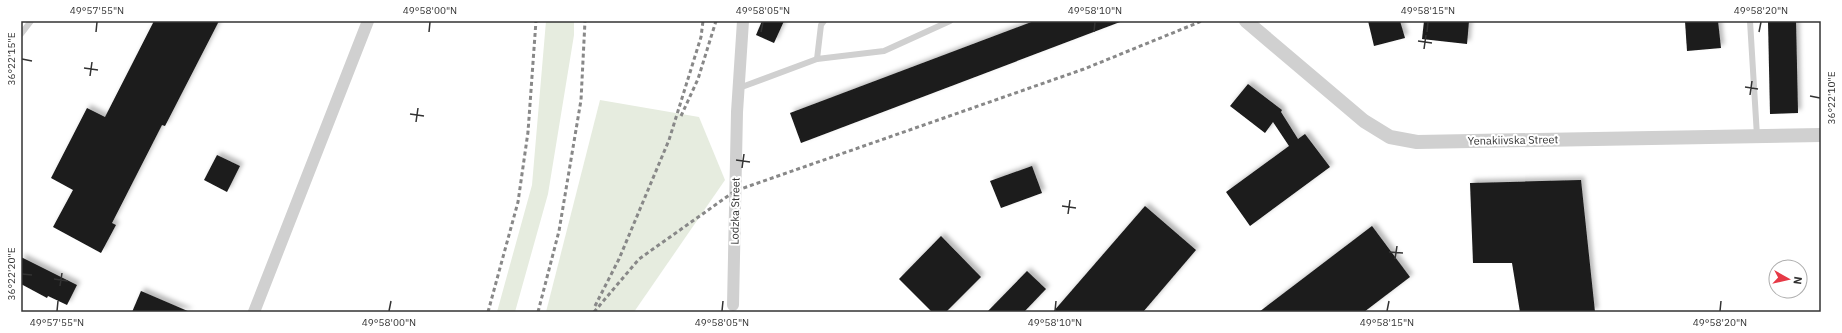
<svg xmlns="http://www.w3.org/2000/svg" width="1842" height="333" viewBox="0 0 1842 333" font-family="'IBM Plex Sans',sans-serif">
<style>
.green{fill:#e6ecdf}
.building{fill:#1a1a1a;filter:url(#shadow)}
.lines{fill:none;stroke-linecap:round;stroke-linejoin:round}
.service{stroke:#d0d0d0;stroke-width:6}
.minor{stroke:#d0d0d0;stroke-width:12}
.tertiary{stroke:#d0d0d0;stroke-width:14}
.rail{stroke:#888;stroke-width:3;stroke-dasharray:4 3;stroke-linecap:butt}
.ticks{fill:none;stroke:#333;stroke-width:1.5}
.labels{text-anchor:middle;stroke-width:4;stroke-linejoin:round;paint-order:stroke}
.street-label{font-size:11px;fill:#333;stroke:#fff}
.neatline{fill:none;stroke:#333;stroke-width:1.5}
.ticks-label{font-size:10px;text-anchor:middle;fill:#333}
</style>
<defs>
<filter id="shadow"><feDropShadow dx="3.5" dy="-3.5" stdDeviation="2" flood-color="#0004"/></filter>
</defs>
<rect width="100%" height="100%" fill="#fff"/>
<g class="green">
<polygon points="546,21 574,21 574,35 548,194 515,312 497,312 532,185"/>
<polygon points="600,100 699,117 725,180 634,312 546,312"/>
</g>
<g class="building">
<polygon points="154,21 219,21 165,126 162,125 112,223 116,225 101,253 53,227 73,190 51,178 87,108 105,117"/>
<polygon points="762,21 784,21 774,43 756,35"/>
<polygon points="1034,21 1120,22 801,143 790,113"/>
<polygon points="1368,21 1400,21 1405,38 1374,46"/>
<polygon points="1424,21 1469,21 1467,44 1422,39"/>
<polygon points="1685,21 1718,21 1721,48 1687,51"/>
<polygon points="1768,21 1796,21 1798,113 1770,114"/>
<polygon points="1248,84 1282,110 1281,112 1298,139 1305,134 1330,167 1250,226 1226,192 1289,146 1273,122 1265,133 1230,106"/>
<polygon points="217,155 240,166 227,192 204,180"/>
<polygon points="1032,166 1042,193 1001,208 990,181"/>
<polygon points="1581,180 1595,312 1520,312 1512,263 1473,263 1470,183"/>
<polygon points="1145,206 1196,250 1143,312 1053,312"/>
<polygon points="1372,226 1410,277 1364,312 1259,312"/>
<polygon points="941,236 981,277 946,312 932,312 899,279"/>
<polygon points="21,257 77,285 67,305 48,296 47,298 21,284"/>
<polygon points="1027,271 1046,289 1024,312 987,312"/>
<polygon points="141,291 190,312 132,312"/>
</g>
<g class="lines">
<g class="service">
<polyline points="1750,21 1757,136"/>
<polyline points="21,34 31,21"/>
<polyline points="817,59 821,25 824,21"/>
<polyline points="739,88 817,59 884,51 950,21"/>
</g>
<g class="minor">
<polyline points="733,305 737,112 743,21"/>
<polyline points="254,312 368,21"/>
</g>
<polyline class="tertiary" points="1246,21 1364,121 1390,137 1417,142 1821,135"/>
<g class="rail">
<polyline points="681,116 698,79 716,21"/>
<polyline points="595,306 619,259 669,140 701,37 703,21"/>
<polyline points="488,312 518,202 528,132 536,21"/>
<polyline points="538,312 559,231 581,100 585,21"/>
<polyline points="594,312 639,259 735,191 1084,69 1202,21"/>
</g>
</g>
<path class="ticks" d="M96,32L97,22M429,32L430,22M761,32L763,22M1094,32L1095,22M1427,32L1428,22M1759,32L1761,22M1418,41L1432,43M1424,49L1426,35M22,59L32,61M84,68L98,70M90,76L92,62M1745,87L1758,89M1750,95L1752,81M1810,96L1820,98M410,114L424,116M416,122L418,108M736,160L750,162M742,168L744,154M1062,206L1076,208M1068,214L1070,200M1389,252L1403,253M1395,259L1397,246M22,274L32,275M54,279L68,281M60,286L62,273M57,311L58,301M389,311L391,301M722,311L723,301M1055,311L1056,301M1387,311L1389,301M1720,311L1721,301"/>
<g class="labels">
<g class="street-label">
<text transform="translate(1513 140) rotate(-1)" y="4">Yenakiivska Street</text>
<text transform="translate(735 211) rotate(-89)" y="4">Lodzka Street</text>
</g>
</g>
<rect width="1842" height="333" fill="none" stroke="#ffffff" stroke-width="44"/>
<g transform="translate(1788 279) rotate(98)"><circle r="19" fill="#ffffff" stroke="#adadad"/>
<path d="M0-3L7 15L0 10L-7 15Z" fill="#e63946"/>
<text y="-6" font-size="11" font-weight="bold" text-anchor="middle" fill="#333333">N</text>
</g>
<rect x="22" y="22" width="1798" height="289" class="neatline"/>
<g class="ticks-label">
<text x="97" y="14">49°57'55"N</text>
<text x="430" y="14">49°58'00"N</text>
<text x="763" y="14">49°58'05"N</text>
<text x="1095" y="14">49°58'10"N</text>
<text x="1428" y="14">49°58'15"N</text>
<text x="1761" y="14">49°58'20"N</text>
<text transform="translate(11 59) rotate(-90)" y="4">36°22'15"E</text>
<text transform="translate(1831 98) rotate(-90)" y="4">36°22'10"E</text>
<text transform="translate(11 274) rotate(-90)" y="4">36°22'20"E</text>
<text x="57" y="326">49°57'55"N</text>
<text x="389" y="326">49°58'00"N</text>
<text x="722" y="326">49°58'05"N</text>
<text x="1055" y="326">49°58'10"N</text>
<text x="1387" y="326">49°58'15"N</text>
<text x="1720" y="326">49°58'20"N</text>
</g>
</svg>
